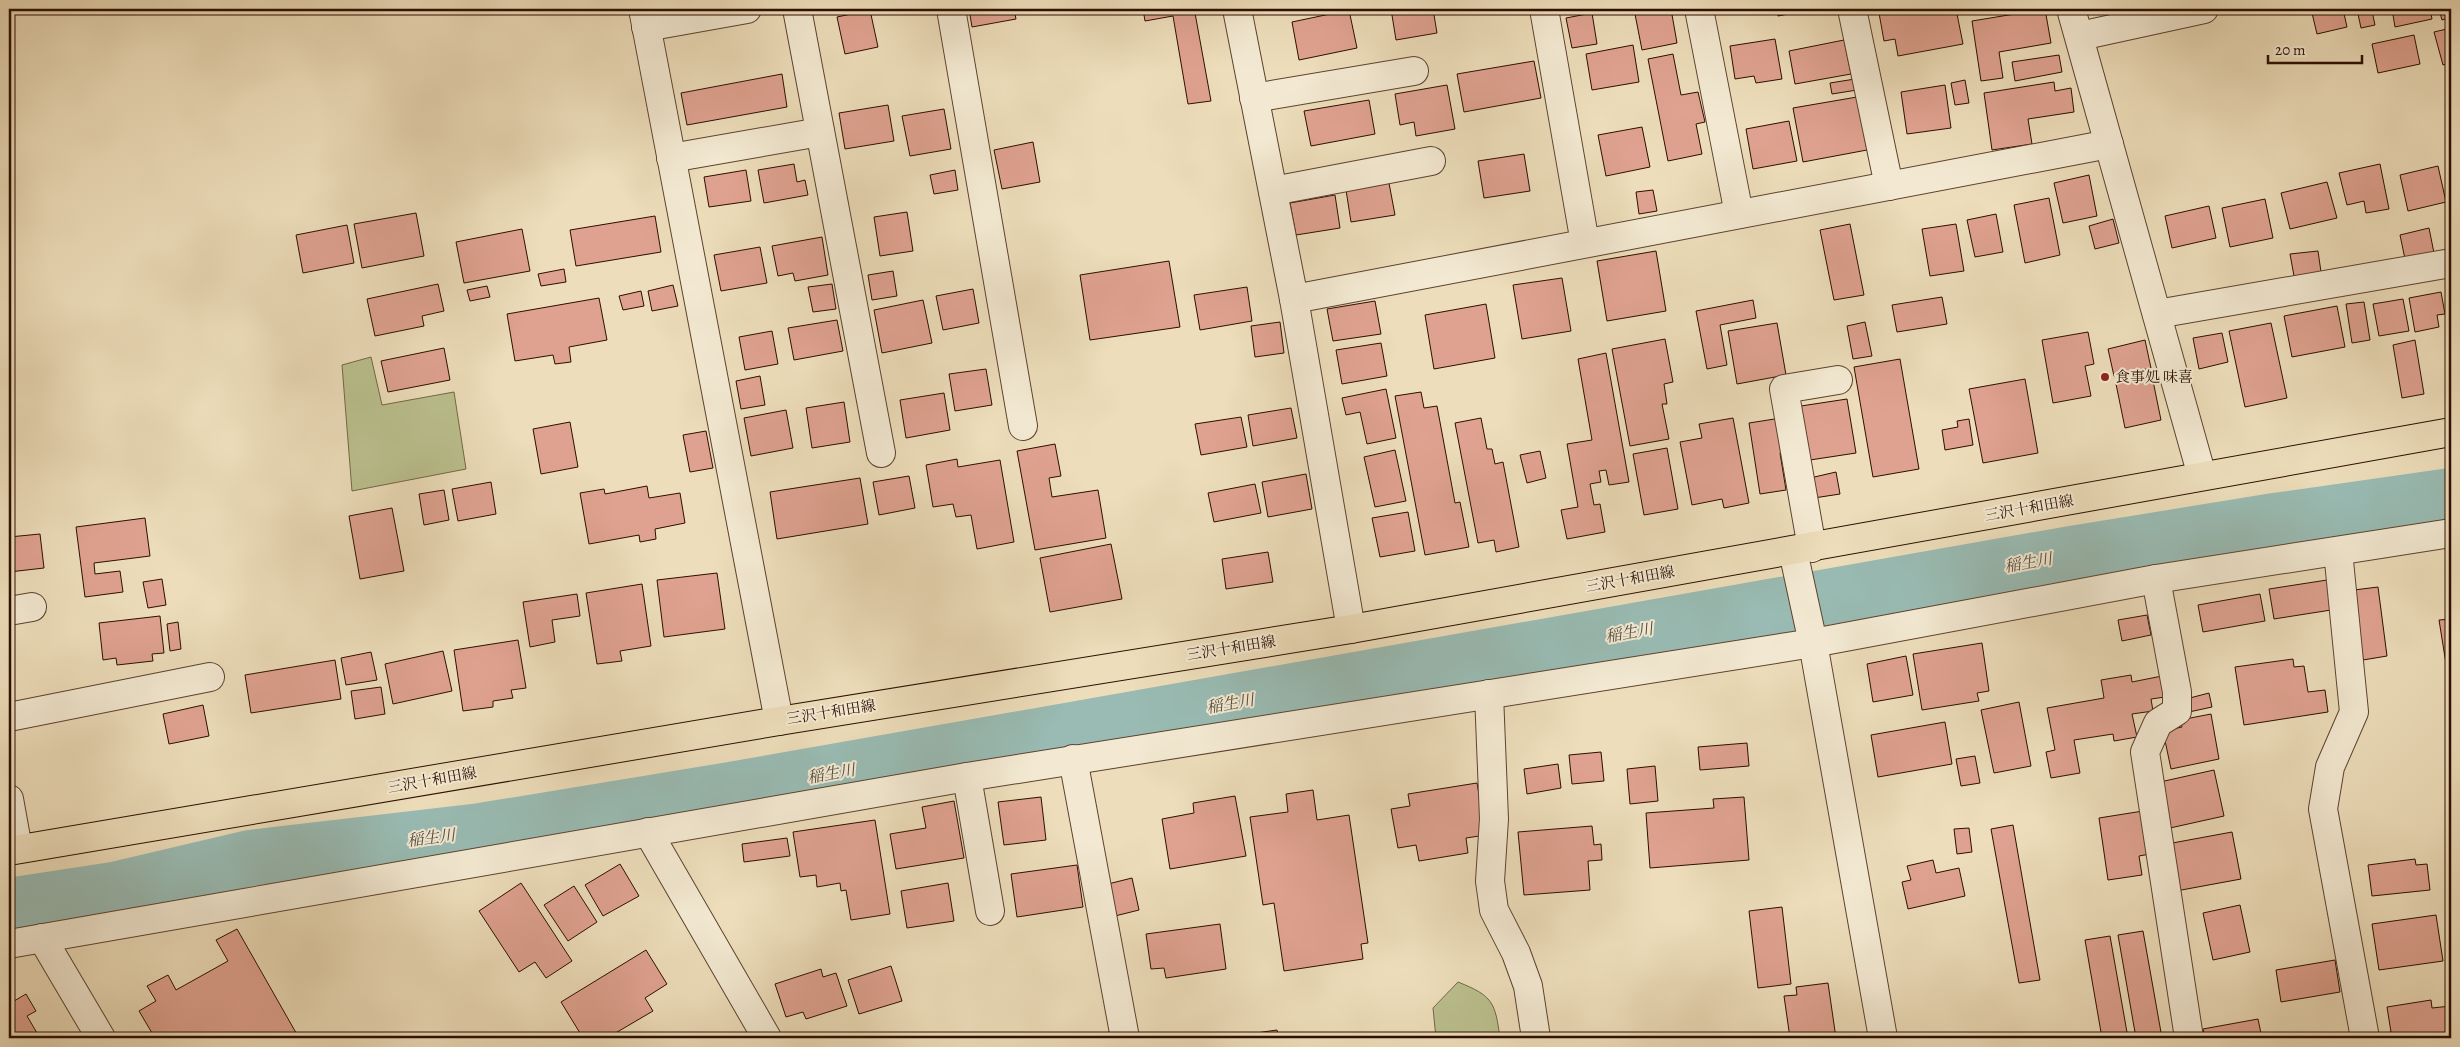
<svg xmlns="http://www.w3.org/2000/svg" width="2460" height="1047" viewBox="0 0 2460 1047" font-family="Alegreya,'Noto Serif JP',serif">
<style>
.green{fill:#bac08e;stroke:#736747}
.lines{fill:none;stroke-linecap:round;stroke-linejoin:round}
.river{stroke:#99bbb3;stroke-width:56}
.building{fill:#dfa290;stroke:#2c0e00}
.minor-casing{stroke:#5c422e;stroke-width:30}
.major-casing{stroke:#2c0e00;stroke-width:30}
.minor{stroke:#f3e9d2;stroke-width:28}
.major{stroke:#edddba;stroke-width:28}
.poi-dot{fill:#8f2418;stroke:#f3e9d2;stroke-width:2}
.labels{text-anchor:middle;stroke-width:4;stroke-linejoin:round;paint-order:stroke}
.poi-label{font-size:15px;fill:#2c0e00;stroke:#f3e9d2;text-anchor:start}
.street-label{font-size:15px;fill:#2c0e00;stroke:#f3e9d2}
.water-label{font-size:16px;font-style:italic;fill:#524b3f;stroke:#f3e9d2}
</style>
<rect width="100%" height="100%" fill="#edddba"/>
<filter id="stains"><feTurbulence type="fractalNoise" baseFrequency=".004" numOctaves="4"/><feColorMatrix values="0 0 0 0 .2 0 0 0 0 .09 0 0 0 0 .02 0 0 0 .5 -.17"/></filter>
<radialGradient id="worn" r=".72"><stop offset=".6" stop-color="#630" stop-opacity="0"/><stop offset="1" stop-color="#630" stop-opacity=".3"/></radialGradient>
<g class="green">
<polygon points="371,357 382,405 454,392 466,469 352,491 342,365"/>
<path d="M1458,982C1493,996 1495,1002 1500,1038H1436L1433,1008Z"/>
</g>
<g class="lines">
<polyline class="river" points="9,906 114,890 250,858 481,831 731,790 2071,554 2275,521 2451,496"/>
</g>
<g class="building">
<polygon points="969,9 1014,9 1016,19 972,27"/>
<polygon points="1143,9 1205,9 1205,11 1195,13 1211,101 1188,104 1173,16 1145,21"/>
<polygon points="1391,9 1433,9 1437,33 1396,40"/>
<polygon points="1634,9 1671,9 1677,43 1642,50"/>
<polygon points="1777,9 1814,9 1778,16"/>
<polygon points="1905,9 1956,9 1963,44 1898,56 1895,39 1884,41 1879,13"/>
<polygon points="2045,9 2051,43 1999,52 2003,78 1981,81 1972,21"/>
<polygon points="2333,9 2343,9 2347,27 2317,34 2312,13"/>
<polygon points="2392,9 2430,9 2432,19 2395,27"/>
<polygon points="2439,9 2451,9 2451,17 2442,20"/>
<polygon points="870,10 878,47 845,54 837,17"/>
<polygon points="1349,10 1357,48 1299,60 1292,22"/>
<polygon points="2372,11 2375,25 2361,28 2358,14"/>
<polygon points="1592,13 1597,44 1572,48 1566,18"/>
<polygon points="2451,28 2451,63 2443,65 2434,32"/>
<polygon points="2414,35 2420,64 2378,73 2372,44"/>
<polygon points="1775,39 1782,79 1756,83 1754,76 1735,79 1730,46"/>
<polygon points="1844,40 1851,74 1795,84 1789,51"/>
<polygon points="1633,45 1639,82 1592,90 1586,54"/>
<polygon points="1673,54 1681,95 1698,92 1705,122 1696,124 1702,154 1668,161 1648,59"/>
<polygon points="2059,55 2062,72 2015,81 2012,62"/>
<polygon points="1534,61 1541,98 1464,112 1457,74"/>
<polygon points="782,74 787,107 687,125 681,93"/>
<polygon points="1855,79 1857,90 1832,94 1830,83"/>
<polygon points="1965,80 1969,103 1955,105 1951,83"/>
<polygon points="2054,82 2055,91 2071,88 2074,112 2028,119 2032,144 1992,150 1984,93"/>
<polygon points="1447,85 1455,129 1416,136 1414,122 1400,125 1395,94"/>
<polygon points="1945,85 1951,128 1907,134 1901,92"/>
<polygon points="1857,97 1867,150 1803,162 1793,108"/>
<polygon points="1369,100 1375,134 1311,146 1304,111"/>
<polygon points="888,105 894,141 845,149 839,113"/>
<polygon points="944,109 951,149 910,156 902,116"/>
<polygon points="1789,121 1797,161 1753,169 1746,129"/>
<polygon points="1642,127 1650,167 1606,176 1598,135"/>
<polygon points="1033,142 1040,182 1002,189 994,150"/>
<polygon points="1524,154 1530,191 1484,198 1478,161"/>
<polygon points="794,164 797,182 805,180 808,195 764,203 758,170"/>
<polygon points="2380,164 2389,209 2366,213 2364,201 2347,205 2339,173"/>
<polygon points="2438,166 2446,202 2408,211 2400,175"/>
<polygon points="746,170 751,201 709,207 704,177"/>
<polygon points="955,170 958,190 934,194 930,175"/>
<polygon points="2089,175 2097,216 2063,223 2054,183"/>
<polygon points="2327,182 2337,218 2290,229 2281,193"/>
<polygon points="1389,183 1395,215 1351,222 1346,190"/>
<polygon points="1653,190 1657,211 1639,214 1636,192"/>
<polygon points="1335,195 1340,228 1296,235 1290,203"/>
<polygon points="2049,198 2060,255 2025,263 2014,205"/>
<polygon points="2265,199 2273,238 2230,247 2222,208"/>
<polygon points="2209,206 2216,238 2172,248 2165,216"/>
<polygon points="907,212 913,251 880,256 874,217"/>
<polygon points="416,213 424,256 362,268 354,224"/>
<polygon points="1996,214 2003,252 1975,257 1967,220"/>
<polygon points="655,216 661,252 576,266 570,230"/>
<polygon points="2113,219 2119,243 2095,249 2089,226"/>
<polygon points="1850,224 1864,295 1834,300 1820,230"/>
<polygon points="1956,224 1964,271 1930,276 1922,229"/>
<polygon points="347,225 354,263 303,273 296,235"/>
<polygon points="2429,228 2434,253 2405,259 2400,235"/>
<polygon points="522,229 530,271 464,283 456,242"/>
<polygon points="822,237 828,275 795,281 793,273 778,276 772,246"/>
<polygon points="760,247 767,283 721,291 714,255"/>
<polygon points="1656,251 1666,311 1607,321 1597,261"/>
<polygon points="2318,251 2321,272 2294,276 2290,254"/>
<polygon points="1169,261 1180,327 1090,340 1080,275"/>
<polygon points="564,269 566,282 541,286 538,274"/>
<polygon points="893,271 897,296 872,300 868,275"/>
<polygon points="1562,278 1571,331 1522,339 1513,285"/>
<polygon points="438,284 444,311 422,316 424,326 375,336 367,299"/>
<polygon points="832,284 836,309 813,312 808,287"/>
<polygon points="673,285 678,306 652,311 648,291"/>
<polygon points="487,286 490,297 470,301 467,290"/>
<polygon points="1247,287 1252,321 1200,330 1194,295"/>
<polygon points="973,289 979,323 943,330 936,296"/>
<polygon points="641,291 644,306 623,310 619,296"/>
<polygon points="2441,292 2445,314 2437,315 2439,327 2415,332 2409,298"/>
<polygon points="1942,297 1947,324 1897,332 1892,305"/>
<polygon points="599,298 607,340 569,347 571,362 555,364 553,355 515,361 507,314"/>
<polygon points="2403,299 2409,331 2379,336 2373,304"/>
<polygon points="923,300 932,343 882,353 874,310"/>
<polygon points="1753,300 1756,318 1720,325 1727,365 1707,369 1696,311"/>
<polygon points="1375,301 1381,334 1333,341 1327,309"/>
<polygon points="2364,302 2370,340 2352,343 2346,304"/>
<polygon points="1486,304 1495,358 1434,369 1425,315"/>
<polygon points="2337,306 2345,347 2292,357 2284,316"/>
<polygon points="837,320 843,351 794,360 788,328"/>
<polygon points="1280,322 1284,353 1255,357 1251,326"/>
<polygon points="1865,322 1872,356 1853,359 1847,326"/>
<polygon points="1777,323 1786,375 1737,384 1728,331"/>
<polygon points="2271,323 2287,398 2245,407 2229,331"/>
<polygon points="772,331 778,364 745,370 739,337"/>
<polygon points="2088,332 2094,364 2085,366 2091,396 2053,403 2042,340"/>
<polygon points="2222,333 2228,362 2199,369 2193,338"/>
<polygon points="1665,339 1673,382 1664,384 1667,404 1662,404 1669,439 1630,446 1612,349"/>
<polygon points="2145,340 2151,368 2114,376 2108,349"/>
<polygon points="2415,340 2424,394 2402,398 2393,345"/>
<polygon points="1381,343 1387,376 1342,384 1336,350"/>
<polygon points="444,348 450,380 388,392 381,361"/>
<polygon points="1606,353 1629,482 1609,485 1606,470 1599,471 1601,482 1590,484 1594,505 1600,504 1605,532 1567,539 1561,510 1578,507 1567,444 1592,440 1578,359"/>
<polygon points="1900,359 1919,469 1873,477 1854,367"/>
<polygon points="986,369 992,405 955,411 949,374"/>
<polygon points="760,376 765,405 741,409 736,381"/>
<polygon points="2152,376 2161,420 2125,428 2116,384"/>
<polygon points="2025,379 2038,453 1983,463 1969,389"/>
<polygon points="1386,389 1396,438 1367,444 1360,412 1346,415 1342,398"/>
<polygon points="1421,392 1424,408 1437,406 1455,503 1460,502 1469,547 1425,555 1395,396"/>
<polygon points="944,393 950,430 906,438 900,400"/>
<polygon points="1847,399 1856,453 1810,460 1801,406"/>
<polygon points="844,402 850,442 812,448 806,408"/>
<polygon points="1291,408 1297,438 1253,446 1248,415"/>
<polygon points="786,410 793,448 751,456 744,418"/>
<polygon points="1241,417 1247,447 1201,455 1195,424"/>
<polygon points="1481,418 1487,449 1492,449 1495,464 1503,462 1519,547 1496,552 1494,540 1478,543 1455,423"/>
<polygon points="1733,418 1749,503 1724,508 1722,499 1692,505 1680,442 1702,438 1699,424"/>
<polygon points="1781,418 1785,453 1780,453 1786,490 1760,494 1749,423"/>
<polygon points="1969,419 1973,445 1945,450 1942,430 1958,427 1957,421"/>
<polygon points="570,422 578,467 541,474 533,429"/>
<polygon points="706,431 713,468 690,472 683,435"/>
<polygon points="1055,444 1061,476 1049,478 1052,497 1098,490 1106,538 1035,550 1017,451"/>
<polygon points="1667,448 1678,509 1644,515 1633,454"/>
<polygon points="1395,450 1406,501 1375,507 1364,457"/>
<polygon points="1540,451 1546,478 1527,483 1520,455"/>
<polygon points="957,459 958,467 1000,460 1014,542 977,549 971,515 956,517 953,504 933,507 926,465"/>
<polygon points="1836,472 1840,494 1814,498 1810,478"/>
<polygon points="1306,474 1312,509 1268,517 1262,482"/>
<polygon points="909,476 915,508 879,515 873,482"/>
<polygon points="860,478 868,524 777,539 770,492"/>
<polygon points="491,482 496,514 458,521 452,489"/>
<polygon points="1255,484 1261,513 1214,522 1208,493"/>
<polygon points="647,486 649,498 680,493 685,523 655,529 656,539 640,542 639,535 589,544 580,493 604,489 605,494"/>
<polygon points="444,490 449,520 424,525 419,494"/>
<polygon points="392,508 404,571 360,579 349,516"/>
<polygon points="1408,512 1415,551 1380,557 1372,518"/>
<polygon points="145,518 150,556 94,563 95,574 120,571 123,592 85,597 76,527"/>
<polygon points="40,534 44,568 9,572 9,537"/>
<polygon points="1111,544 1122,599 1050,612 1040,558"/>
<polygon points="1268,552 1273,582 1226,589 1222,559"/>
<polygon points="717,573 725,629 664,637 657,580"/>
<polygon points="162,579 166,605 148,608 143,582"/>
<polygon points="2327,580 2331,610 2274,619 2269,589"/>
<polygon points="642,584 651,646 620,651 622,661 597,664 586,593"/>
<polygon points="2378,587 2387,656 2363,660 2354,590"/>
<polygon points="577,594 580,616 552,620 555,642 530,647 523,602"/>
<polygon points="2260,594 2265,621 2203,632 2198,605"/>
<polygon points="2147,615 2151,635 2122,641 2118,620"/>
<polygon points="160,616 164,653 152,654 153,661 117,665 116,658 103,660 99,623"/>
<polygon points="2451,619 2451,695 2439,620"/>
<polygon points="178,622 181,649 170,651 167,624"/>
<polygon points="518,640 526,688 511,690 513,698 493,701 493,707 463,711 454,650"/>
<polygon points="1982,643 1989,691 1977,693 1979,701 1922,710 1913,654"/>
<polygon points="443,651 452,691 393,704 385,664"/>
<polygon points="371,652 377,680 346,685 341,658"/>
<polygon points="1906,656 1913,695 1873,702 1867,664"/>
<polygon points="2293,659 2294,667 2304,666 2308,692 2325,690 2328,712 2244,725 2235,667"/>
<polygon points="335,660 341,699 251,713 245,675"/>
<polygon points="2131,675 2132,682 2162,676 2165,697 2151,699 2153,711 2132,714 2137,737 2114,741 2113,734 2074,740 2080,773 2051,778 2046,752 2055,750 2047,708 2104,698 2101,680"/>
<polygon points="381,687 385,714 355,719 351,691"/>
<polygon points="2209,693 2212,707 2189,712 2186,699"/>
<polygon points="2019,702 2031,766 1994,773 1981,710"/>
<polygon points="203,705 209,736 169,744 163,714"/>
<polygon points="2211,714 2219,759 2171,769 2163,731 2182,727 2180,720"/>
<polygon points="1945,722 1952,764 1878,777 1871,735"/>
<polygon points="1747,743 1749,766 1700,770 1698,747"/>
<polygon points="1601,752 1604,781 1572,784 1569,755"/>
<polygon points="1975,756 1980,783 1961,786 1956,759"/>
<polygon points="1558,764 1561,788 1527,794 1524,769"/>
<polygon points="1655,766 1658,801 1630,804 1627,769"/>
<polygon points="2214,770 2224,816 2170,828 2160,782"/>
<polygon points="1477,783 1486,835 1466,838 1468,853 1419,861 1416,845 1398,848 1391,809 1410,806 1408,794"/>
<polygon points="1313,790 1317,820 1349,815 1368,943 1361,944 1363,959 1284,971 1274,903 1263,905 1250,817 1288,812 1286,794"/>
<polygon points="1235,796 1246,856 1170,869 1162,819 1194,813 1193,803"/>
<polygon points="1041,797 1046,840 1004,845 998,802"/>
<polygon points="1744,797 1749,860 1650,868 1646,813 1714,808 1713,799"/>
<polygon points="954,801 964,858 896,869 890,834 926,828 922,807"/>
<polygon points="2143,811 2150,854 2139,856 2142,875 2108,880 2099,818"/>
<polygon points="875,820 890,914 851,920 846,890 841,891 840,883 817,887 816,875 800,877 793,832"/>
<polygon points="2013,825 2040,980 2019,983 1991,829"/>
<polygon points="1592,826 1594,845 1601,844 1602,860 1588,861 1590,890 1524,895 1518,832"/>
<polygon points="1969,828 1972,852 1957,854 1954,829"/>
<polygon points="2232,832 2241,879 2176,891 2167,844"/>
<polygon points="787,838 790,856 744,862 742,844"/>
<polygon points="2415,859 2416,865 2427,864 2430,890 2372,896 2368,865"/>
<polygon points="1933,860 1936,873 1959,868 1965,896 1908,909 1902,882 1911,880 1907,866"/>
<polygon points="620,864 639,896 603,916 585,885"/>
<polygon points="1077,865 1083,907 1017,917 1011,874"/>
<polygon points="1132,878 1139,910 1115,916 1108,884"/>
<polygon points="521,883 572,961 546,978 535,962 519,972 479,911"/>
<polygon points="948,883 954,921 907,928 901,891"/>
<polygon points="574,886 597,922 568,941 544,905"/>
<polygon points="2240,905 2250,952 2213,960 2203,913"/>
<polygon points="1782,907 1791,984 1758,988 1749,911"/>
<polygon points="2436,915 2443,961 2379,970 2372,924"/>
<polygon points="1220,924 1226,969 1166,978 1164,968 1151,969 1146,934"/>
<polygon points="237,929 299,1038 155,1038 139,1011 156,1001 147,986 168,975 176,990 228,961 216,940"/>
<polygon points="2143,931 2162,1038 2136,1038 2118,935"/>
<polygon points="2110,936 2128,1038 2102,1038 2085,940"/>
<polygon points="646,950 667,984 645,998 653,1011 607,1038 583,1038 561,1002"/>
<polygon points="2335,960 2340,992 2281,1002 2276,970"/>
<polygon points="891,966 902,1001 859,1014 848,980"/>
<polygon points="821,969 823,977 836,973 847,1006 806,1019 803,1012 786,1017 775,984"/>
<polygon points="1828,983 1836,1038 1790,1038 1784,996 1797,995 1796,987"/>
<polygon points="26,994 36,1011 27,1016 40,1038 9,1038 9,1004"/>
<polygon points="2431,1000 2432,1008 2451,1006 2451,1038 2380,1038 2379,1035 2391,1032 2387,1007"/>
<polygon points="2258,1019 2262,1038 2205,1038 2203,1029"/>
<polygon points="1277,1030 1279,1038 1236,1038 1235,1036"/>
<polygon points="1110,1032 1111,1038 1093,1038 1093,1035"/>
</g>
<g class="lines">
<defs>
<g id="minor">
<polyline points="643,9 779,721"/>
<polyline points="797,9 881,453"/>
<polyline points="951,9 1023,426"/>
<polyline points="1237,9 1294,299 1351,629"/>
<polyline points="1544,9 1585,243"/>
<polyline points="1699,9 1739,214"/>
<polyline points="1852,9 1889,186"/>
<polyline points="2071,9 2202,476"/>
<polyline points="646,27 747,9"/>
<polyline points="2080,36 2204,9"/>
<polyline points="1254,98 1414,71"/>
<polyline points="671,158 820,132"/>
<polyline points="1273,191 1431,161"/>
<polyline points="1294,299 2109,144"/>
<polyline points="2157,314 2451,263"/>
<polyline points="1812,548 1784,389 1838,380"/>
<polyline points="1793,551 1813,643 1883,1038"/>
<polyline points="2338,551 2354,712 2330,767 2323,809 2365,1038"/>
<polyline points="2156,579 2177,692 2177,711 2158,723 2145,752 2189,1038"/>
<polyline points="9,611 32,607"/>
<polyline points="1489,694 1494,819 1490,881 1494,910 1516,953 1528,986 1536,1038"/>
<polyline points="9,717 210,677"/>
<polyline points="1073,759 1125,1038"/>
<polyline points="967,777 990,911"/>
<polyline points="9,799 18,849"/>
<polyline points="648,832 767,1038"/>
<polyline points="42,938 101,1038"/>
<polyline points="9,944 967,777 1813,643 2156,579 2451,533"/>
</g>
<polyline id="major" points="9,851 779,721 1351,629 2451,432"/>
</defs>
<use href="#minor" class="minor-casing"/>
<use href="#major" class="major-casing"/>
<use href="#minor" class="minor"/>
<use href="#major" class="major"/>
</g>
<circle class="poi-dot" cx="2105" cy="377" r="5"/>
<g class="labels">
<g class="poi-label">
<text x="2115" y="382">食事処 味喜</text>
</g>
<g class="street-label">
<text transform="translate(2029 508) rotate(-10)" y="5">三沢十和田線</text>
<text transform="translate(1630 579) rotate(-10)" y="5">三沢十和田線</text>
<text transform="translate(1231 648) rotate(-9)" y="5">三沢十和田線</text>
<text transform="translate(831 712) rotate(-9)" y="5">三沢十和田線</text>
<text transform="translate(432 780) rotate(-10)" y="5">三沢十和田線</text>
</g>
<g class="water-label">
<text transform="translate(2028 562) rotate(-10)" y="6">稲生川</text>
<text transform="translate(1629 632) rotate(-10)" y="6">稲生川</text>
<text transform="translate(1230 703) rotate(-10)" y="6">稲生川</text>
<text transform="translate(831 773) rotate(-10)" y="6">稲生川</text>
<text transform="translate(431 837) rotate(-7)" y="6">稲生川</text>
</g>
</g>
<rect width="2460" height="1047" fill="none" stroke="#edddba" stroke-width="30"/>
<rect x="10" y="10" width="2440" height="1027" fill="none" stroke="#2c0e00" stroke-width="2.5"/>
<rect x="15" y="15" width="2430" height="1017" fill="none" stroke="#2c0e00"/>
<path d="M2268 55v8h94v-8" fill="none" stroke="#2c0e00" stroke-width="2.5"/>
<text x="2275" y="55" font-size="15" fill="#2c0e00" stroke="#f3e9d2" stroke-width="4" paint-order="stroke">20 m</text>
<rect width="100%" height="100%" filter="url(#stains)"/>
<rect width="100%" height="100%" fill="url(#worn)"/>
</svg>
